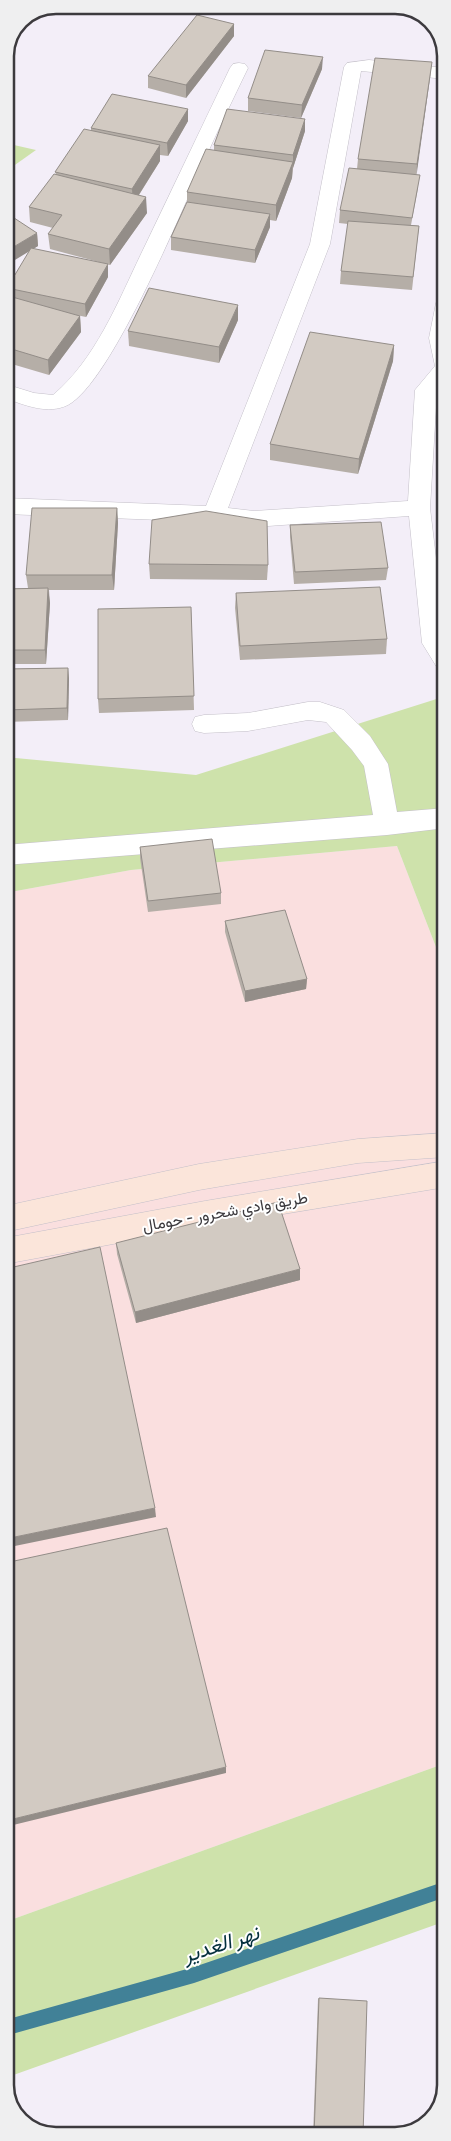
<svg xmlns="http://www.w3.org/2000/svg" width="451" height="2141" viewBox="0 0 451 2141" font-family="Cabin,Vazirmatn,sans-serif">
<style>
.industrial{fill:#fadfdf}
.green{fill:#cee2ab}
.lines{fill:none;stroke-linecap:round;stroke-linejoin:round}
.stream{fill:#418197;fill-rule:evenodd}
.street-casing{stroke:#c4c0c9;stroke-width:1}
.secondary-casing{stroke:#c4c0c9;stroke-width:1}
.street{fill:#fff;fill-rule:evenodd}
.secondary{fill:#fbe5da;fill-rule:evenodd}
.wall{fill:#b5aea7}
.shaded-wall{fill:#938d88}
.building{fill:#d2cac2;stroke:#938d88}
.labels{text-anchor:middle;stroke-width:4;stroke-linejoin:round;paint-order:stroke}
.street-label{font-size:16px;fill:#3c3a3e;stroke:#fff}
.near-water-label{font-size:21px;font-style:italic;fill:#032f3c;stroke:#fff}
.rim{fill:none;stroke:#3c3a3e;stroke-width:2.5}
</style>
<rect width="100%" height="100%" fill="#f3eef8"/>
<polygon class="industrial" points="397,846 446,973 446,1763 5,1922 5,893 131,870"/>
<g class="green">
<polygon points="5,143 36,150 5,172"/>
<polygon points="446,696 446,855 440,856 446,886 446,973 397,846 131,870 5,893 5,757 196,775"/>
<polygon points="446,1763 446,1921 5,2078 5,1922"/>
</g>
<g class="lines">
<polygon class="stream" points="446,1881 446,1897 194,1983 5,2036 5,2020 194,1967"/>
<defs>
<g id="street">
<polygon points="369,60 446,68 446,79 361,71 330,244 228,508 254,511 408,501 415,390 435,366 429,338 436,303 439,298 446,297 446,381 437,391 430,508 446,642 446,672 438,669 422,643 409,516 254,527 214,522 5,514 5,498 206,506 310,244 344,67 347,63"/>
<path d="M239,63L245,64L248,68C233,99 218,130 204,161C182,210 111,382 68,405C48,415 24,405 5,398V384L34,393L53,395C95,360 118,302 141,254C171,192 200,130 230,68L233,64Z"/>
<polygon points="308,702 320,702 344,710 370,736 388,764 397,812 446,808 446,828 387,835 5,865 5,845 373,815 364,766 352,750 326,722 308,720 248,731 204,733 195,731 192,724 195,717 204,715 248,713"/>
</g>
<g id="secondary">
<polygon points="446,1133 446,1157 358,1163 199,1190 5,1232 5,1206 199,1164 358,1139"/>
<polygon points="446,1161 446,1187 205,1227 5,1264 5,1238 205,1201"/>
</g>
</defs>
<use href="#street" class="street-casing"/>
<use href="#secondary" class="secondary-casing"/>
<use href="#street" class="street"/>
<use href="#secondary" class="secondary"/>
</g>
<g class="wall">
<polygon points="234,24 234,36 186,98 148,88 148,76"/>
<polygon points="432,62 416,175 418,188 411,225 419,226 412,290 340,284 341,271 348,224 339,223 340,210 357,169 358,159"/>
<polygon points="322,69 301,118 248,111 248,98"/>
<polygon points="188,109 188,121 168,156 160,155 160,161 139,195 147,213 110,265 50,249 48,234 53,228 30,222 29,207 56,174 55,172 91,131 91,128"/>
<polygon points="305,119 305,131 293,168 292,178 276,221 270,220 270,227 255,263 171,250 171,237 187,202 187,192 214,151 214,145"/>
<polygon points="37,233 38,246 33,249 108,264 108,277 86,317 71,314 80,316 81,332 49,375 5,362 5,295 8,296 7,288 30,251"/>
<polygon points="238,320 219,363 129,346 128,331"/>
<polygon points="394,345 393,361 358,474 270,460 270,444"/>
<polygon points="117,508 118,523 114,590 49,590 50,603 46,664 5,664 5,589 28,588 26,575"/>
<polygon points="290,525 388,568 386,580 294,584 290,537"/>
<polygon points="149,564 268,565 267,580 150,579"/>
<polygon points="236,593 387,639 386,654 240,660 235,608"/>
<polygon points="191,607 194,710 99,713 98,699"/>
<polygon points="68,668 69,679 68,720 5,722 5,669"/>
<polygon points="140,847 221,893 221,904 148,912 140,858"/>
<polygon points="225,921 307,979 306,989 245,1002 225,932"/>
<polygon points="116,1243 300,1280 136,1323 117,1254"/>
<polygon points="319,1998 363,2136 313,2136 318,1999"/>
</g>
<g class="shaded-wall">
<polygon points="234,24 234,36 186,98 186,85"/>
<polygon points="323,57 322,69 301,118 302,105"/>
<polygon points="432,62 430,78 416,179 417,164"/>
<polygon points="188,109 188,121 168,156 167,143"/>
<polygon points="305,119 305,131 293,168 293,155"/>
<polygon points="160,145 160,161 133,204 132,189"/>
<polygon points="293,162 292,178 276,221 276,205"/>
<polygon points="146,197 147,213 110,265 109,249"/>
<polygon points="270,214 270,227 255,263 255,250"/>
<polygon points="37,233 38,246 5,266 5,252"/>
<polygon points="108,264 108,277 86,317 85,304"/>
<polygon points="238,305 238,320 219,363 219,347"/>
<polygon points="80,316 81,332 49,375 48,360"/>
<polygon points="394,345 393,361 358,474 359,459"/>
<polygon points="117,508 118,523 114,590 112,575"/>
<polygon points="48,588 50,603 46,664 45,650"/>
<polygon points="68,668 69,679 68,720 67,708"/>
<polygon points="307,979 306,989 245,1002 245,991"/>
<polygon points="300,1269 300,1280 136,1323 135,1312"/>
<polygon points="155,1508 156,1517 5,1548 5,1539"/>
<polygon points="226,1767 226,1773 5,1827 5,1821"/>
</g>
<g class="building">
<polygon points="197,15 234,24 186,85 148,76"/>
<polygon points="265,50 323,57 302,105 248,98"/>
<polygon points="375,58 432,62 417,164 358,159"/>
<polygon points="112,94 188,109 167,143 91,128"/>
<polygon points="227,109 305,119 293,155 214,145"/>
<polygon points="84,129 160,145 132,189 55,172"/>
<polygon points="206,149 293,162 276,205 187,192"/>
<polygon points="349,168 420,175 412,218 340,210"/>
<polygon points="54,174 146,197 109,249 48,234 62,215 29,207"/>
<polygon points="187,202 270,214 255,250 171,237"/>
<polygon points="5,212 37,233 5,252"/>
<polygon points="348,221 419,226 413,277 341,271"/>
<polygon points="31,248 108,264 85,304 7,288"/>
<polygon points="149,288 238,305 219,347 128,331"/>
<polygon points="5,295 80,316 48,360 5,347"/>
<polygon points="310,332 394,345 359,459 270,444"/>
<polygon points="32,508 117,508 112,575 26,575"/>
<polygon points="206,511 267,521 268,565 149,564 152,520"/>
<polygon points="381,522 388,568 295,572 290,525"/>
<polygon points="380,587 387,639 240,646 236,593"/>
<polygon points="48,588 45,650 5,650 5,589"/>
<polygon points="191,607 194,696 98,699 98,609"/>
<polygon points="68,668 67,708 5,710 5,669"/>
<polygon points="212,839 221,893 148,901 140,847"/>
<polygon points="285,910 307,979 245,991 225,921"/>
<polygon points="278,1202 300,1269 135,1312 116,1243"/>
<polygon points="100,1247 155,1508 5,1539 5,1269"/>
<polygon points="167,1528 226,1767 5,1821 5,1563"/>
<polygon points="319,1998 367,2001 363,2136 314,2136"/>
</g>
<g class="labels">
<g class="street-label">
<text transform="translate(225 1211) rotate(-10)" y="6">طريق وادي شحرور - حومال</text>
</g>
<g class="near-water-label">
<text transform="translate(221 1944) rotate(-18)" y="7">نهر الغدير</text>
</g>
</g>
<path d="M0 0H451V2141H0ZM56 14H395A42 42 0 0 1 437 56V2085A42 42 0 0 1 395 2127H56A42 42 0 0 1 14 2085V56A42 42 0 0 1 56 14Z" fill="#efeff0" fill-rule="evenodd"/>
<path class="rim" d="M56 14H395A42 42 0 0 1 437 56V2085A42 42 0 0 1 395 2127H56A42 42 0 0 1 14 2085V56A42 42 0 0 1 56 14Z"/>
</svg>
